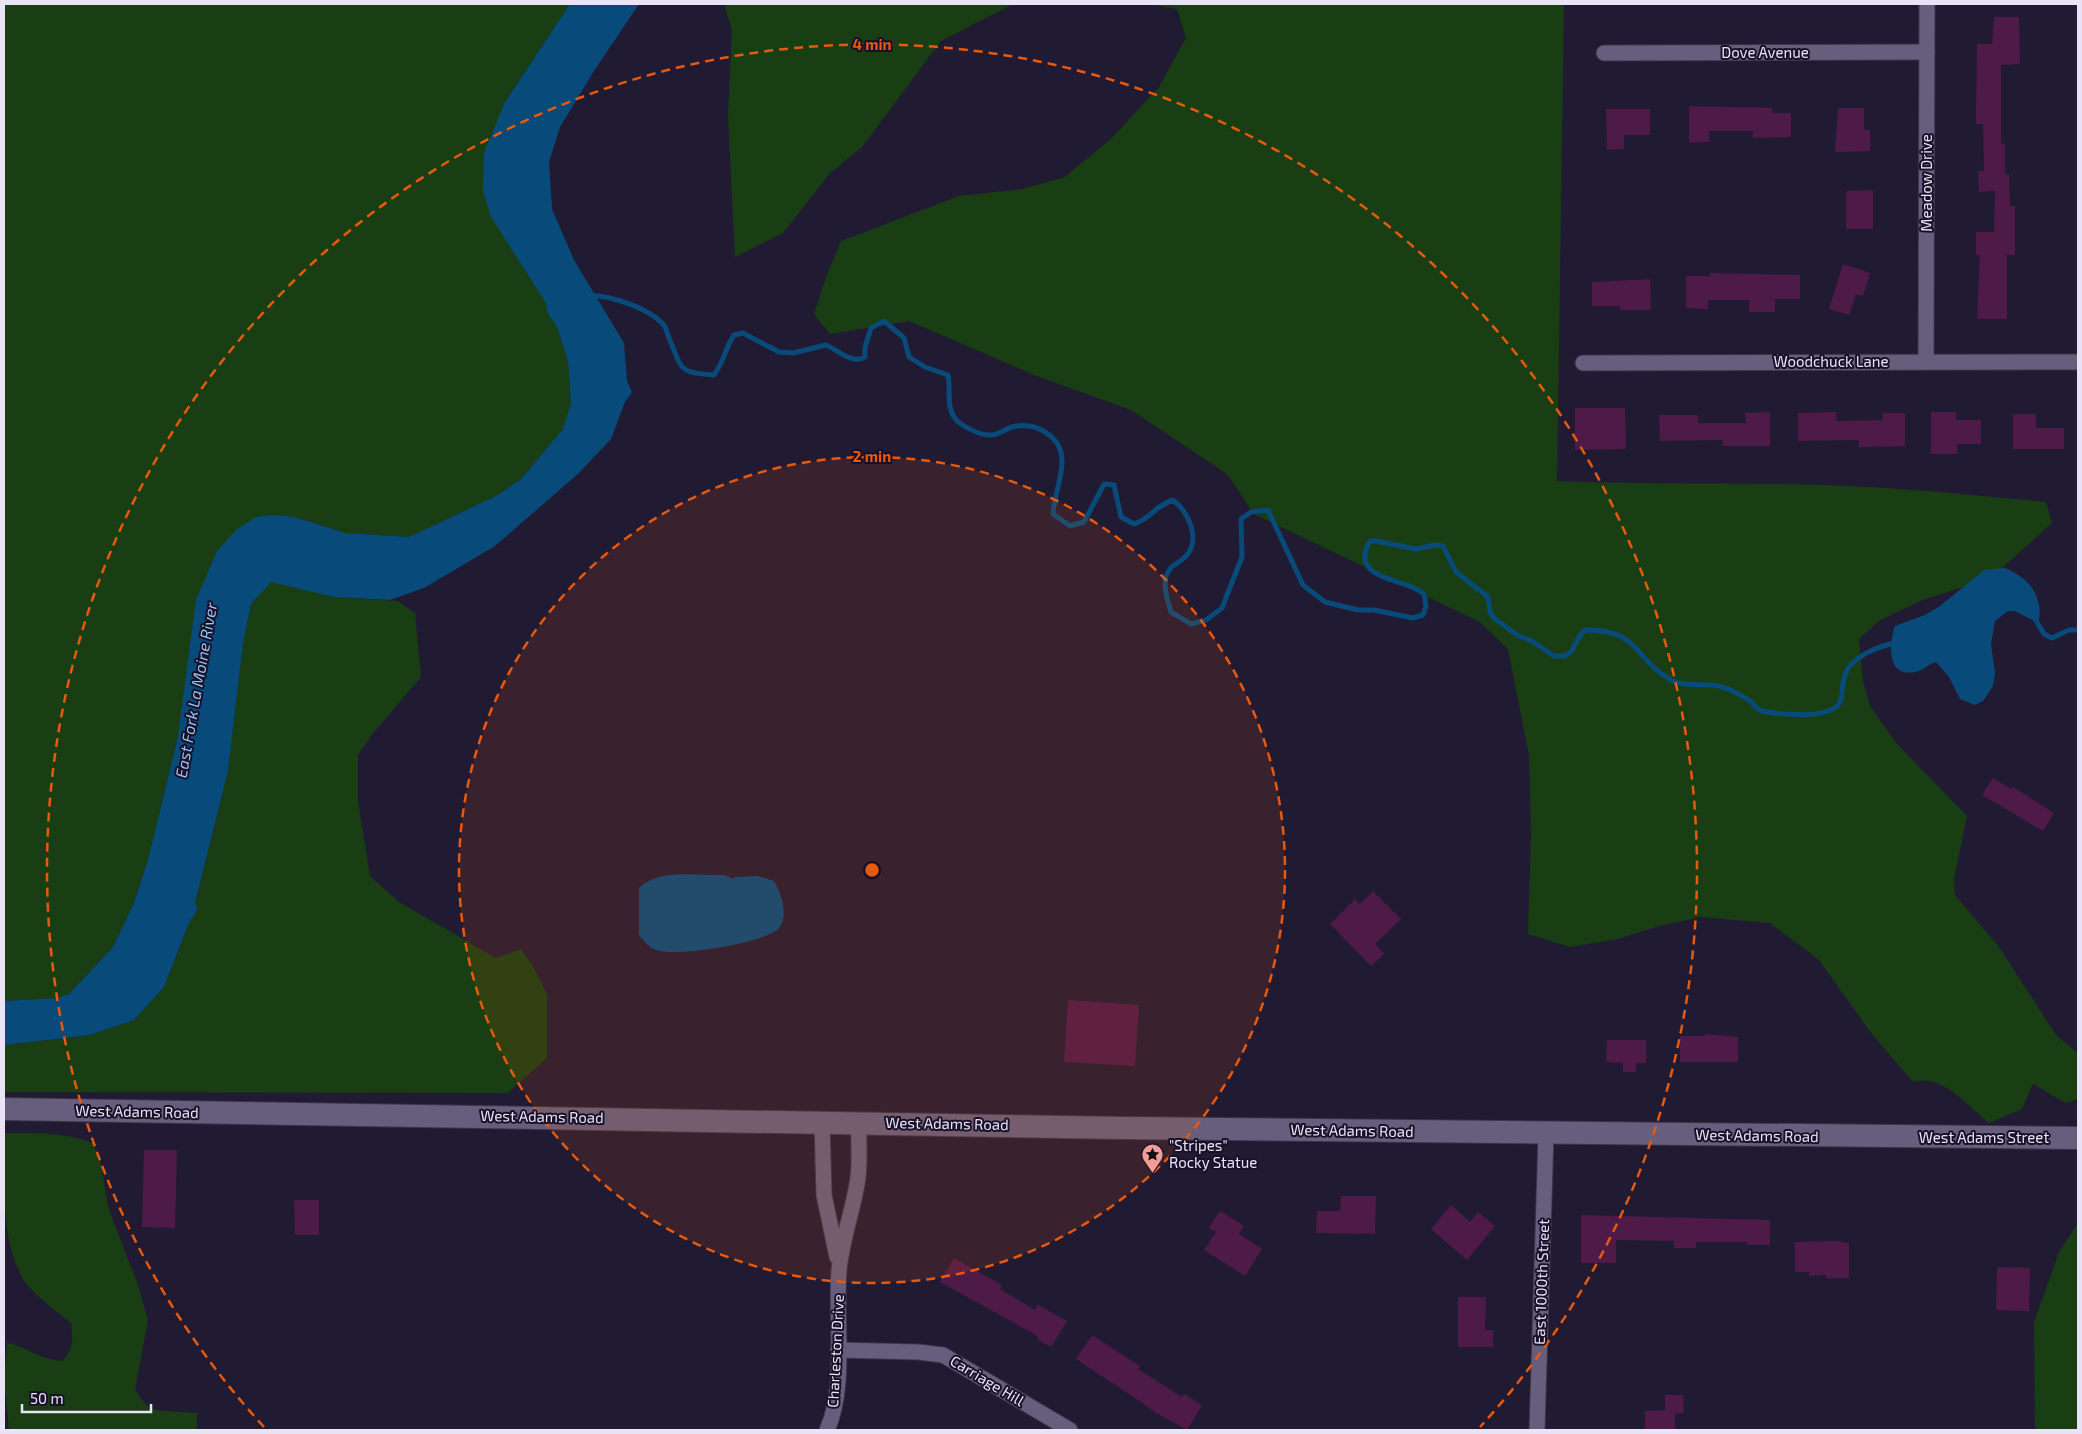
<svg xmlns="http://www.w3.org/2000/svg" width="2082" height="1434" viewBox="0 0 2082 1434" font-family="'Exo 2',sans-serif">
<style>
.green{fill:#1a3e13}
.water{fill:#084b7a}
.lines{fill:none;stroke-linecap:round;stroke-linejoin:round}
.stream{stroke:#084b7a;stroke-width:5}
.building{fill:#4e1a48}
.street-casing{stroke:#3c364a;stroke-width:17}
.secondary-casing{stroke:#3c364a;stroke-width:24}
.street{stroke:#665e7c;stroke-width:15}
.secondary{stroke:#665e7c;stroke-width:22}
.ring{fill:none;stroke:#e8590c;stroke-width:2.5;stroke-dasharray:9 6}
.labels{text-anchor:middle;stroke-width:4;stroke-linejoin:round;paint-order:stroke}
.street-label{font-size:15px;fill:#e8e4f5;stroke:#181129}
.poi-label{font-size:15px;fill:#e8e4f5;stroke:#181129;text-anchor:start}
.water-label{font-size:16px;font-style:italic;fill:#97c5f0;stroke:#181129}
.centre{fill:#e8590c;stroke:#181129;stroke-width:2.5}
.ring-label{font-size:15px;text-anchor:middle;font-weight:bold;fill:#e8590c;stroke:#181129;stroke-width:4;stroke-linejoin:round;paint-order:stroke}
</style>
<rect width="100%" height="100%" fill="#211a33"/>
<g class="green">
<polygon points="4,4 570,4 505,102 546,303 548,314 557,327 568,361 571,403 563,429 521,479 496,496 409,537 346,533 294,517 178,736 149,856 134,903 113,947 69,994 57,998 4,1001"/>
<polygon points="724,4 1013,4 941,41 862,147 830,173 783,233 735,257 728,116 732,30"/>
<path d="M1150,4H1564L1557,481C1628,484 1698,483 1769,484C1862,484 1954,493 2046,502L2052,523L1991,578L1923,600L1880,620L1859,639L1863,681L1870,706L1897,744L1967,816L1954,879L1955,895L1999,947L2056,1035L2078,1053V1099L2066,1103L2033,1084L2022,1109L1989,1123C1968,1106 1942,1073 1913,1082L1871,1033L1819,960L1770,923L1700,917L1659,926L1618,939L1570,947L1528,934L1531,834L1529,756L1508,649L1480,622L1254,514L1227,474L1131,410L1034,375L909,321L830,334L814,314L826,277L841,241L959,196L1022,189L1065,177L1113,137L1159,87L1186,38L1177,9Z"/>
<polygon points="271,581 334,597 397,601 415,613 421,677 374,732 358,755 358,801 370,876 399,902 496,958 521,949 534,968 547,994 547,1058 508,1093 4,1092 4,1045 90,1035 134,1020 164,987 189,923 198,909 195,903 228,771 243,643 251,604"/>
<path d="M4,1133C34,1133 64,1132 93,1143L101,1163L108,1207L138,1285L148,1320L135,1390C139,1395 144,1404 150,1408C156,1412 188,1412 197,1413V1430H9L4,1379L7,1343C28,1347 38,1359 62,1361C74,1349 73,1340 71,1323C56,1311 38,1298 25,1282C0,1242 4,1182 4,1133Z"/>
<polygon points="2078,1223 2078,1430 2035,1430 2034,1322 2059,1252"/>
</g>
<g class="water">
<polygon points="570,4 639,4 594,71 560,127 549,162 552,209 574,260 624,343 627,381 632,392 625,402 611,439 579,473 495,546 424,588 390,600 334,597 271,582 251,604 243,643 228,771 195,903 198,909 189,923 164,987 134,1020 90,1035 4,1045 4,1001 57,998 69,994 113,947 134,903 149,856 178,736 196,600 217,551 236,530 256,517 273,515 294,517 346,533 409,537 496,496 521,479 563,429 571,403 568,361 557,327 548,314 546,303 491,217 483,191 484,153 505,102"/>
<path d="M2005,568C2027,577 2043,594 2039,620L2036,622L2015,611H2008L1995,621L1991,644L1995,673L1993,686L1983,701L1975,705L1960,699L1949,677L1936,662C1928,664 1923,671 1915,672C1886,678 1889,643 1895,626L1925,615L1940,606L1984,570Z"/>
<path d="M724,875L734,879L735,877L758,876L774,881C781,892 789,916 779,928C766,943 680,956 660,951C650,949 645,942 639,935V888C659,868 698,876 724,875Z"/>
</g>
<g class="lines">
<g class="stream">
<path d="M591,295C613,297 647,307 663,324C666,327 667,333 669,338C682,368 677,373 714,375C724,362 725,348 734,335L743,333L779,352L793,353L826,345C838,350 853,365 865,357V347L871,328L884,321L904,338L909,357L925,367L948,375C951,388 946,405 954,417C959,425 980,436 991,435C998,435 1005,429 1012,427C1035,421 1062,436 1062,461C1062,479 1054,496 1053,514L1070,526L1084,522L1104,484L1114,485L1121,517L1134,524C1152,518 1154,506 1173,500C1188,512 1203,541 1184,558C1176,565 1169,566 1166,577C1163,588 1168,601 1171,612L1191,624L1206,620L1222,608L1242,557L1241,519L1251,512L1268,510L1303,585L1325,602L1358,610H1374L1413,618L1423,615L1426,606L1424,594C1408,578 1347,581 1370,541H1376L1416,549L1435,545L1443,546L1456,572L1488,597L1490,612L1494,618L1517,635L1532,641L1554,656H1565L1571,652L1579,637L1585,630C1641,629 1633,660 1673,681C1685,687 1705,683 1719,686C1727,688 1739,694 1747,699C1751,701 1754,706 1758,709C1768,715 1803,715 1815,714C1850,709 1838,697 1845,675C1850,657 1879,646 1895,643"/>
<polyline points="2034,617 2044,634 2052,638 2069,630 2078,630"/>
</g>
</g>
<g class="building">
<polygon points="1994,17 2019,17 2020,64 2001,65 2001,144 2005,143 2005,174 2009,174 2010,206 2015,206 2015,255 2007,255 2007,319 1977,319 1980,255 1976,255 1976,232 1994,232 1995,191 1979,192 1978,171 1984,171 1983,124 1976,124 1977,44 1992,44"/>
<polygon points="1689,106 1772,108 1772,113 1791,113 1791,137 1753,138 1753,131 1709,131 1709,142 1689,143"/>
<polygon points="1838,108 1864,108 1864,130 1870,130 1870,151 1835,152"/>
<polygon points="1606,109 1650,109 1650,135 1624,135 1624,149 1607,150"/>
<polygon points="1873,190 1873,229 1846,229 1846,191"/>
<polygon points="1843,264 1870,273 1863,296 1856,294 1849,315 1829,309"/>
<polygon points="1710,273 1800,275 1800,299 1775,299 1775,312 1749,312 1749,300 1708,300 1708,309 1686,308 1686,276 1710,276"/>
<polygon points="1650,279 1651,310 1620,310 1620,306 1592,306 1592,282"/>
<polygon points="1575,408 1625,408 1626,449 1575,450"/>
<polygon points="1770,412 1770,446 1723,446 1723,440 1660,441 1659,415 1698,415 1698,423 1746,423 1745,413"/>
<polygon points="1836,412 1837,421 1883,420 1883,413 1905,413 1905,446 1859,447 1859,440 1798,441 1798,413"/>
<polygon points="1931,412 1956,412 1956,420 1981,420 1981,444 1957,444 1957,454 1931,454"/>
<polygon points="2013,414 2036,414 2036,428 2064,428 2064,449 2013,449"/>
<polygon points="1993,778 2011,789 2013,787 2054,813 2043,831 1982,795"/>
<polygon points="1373,891 1401,919 1375,944 1384,954 1371,966 1330,924 1355,899 1360,904"/>
<polygon points="1068,1000 1139,1005 1135,1066 1064,1062"/>
<polygon points="1705,1034 1738,1037 1738,1062 1680,1062 1680,1036 1705,1036"/>
<polygon points="1607,1040 1646,1040 1646,1063 1636,1063 1636,1072 1623,1072 1623,1063 1606,1062"/>
<polygon points="144,1150 177,1150 175,1228 142,1227"/>
<polygon points="1341,1196 1376,1196 1375,1234 1316,1233 1317,1211 1340,1211"/>
<polygon points="294,1200 319,1200 319,1235 295,1235"/>
<polygon points="1451,1205 1470,1222 1478,1212 1495,1226 1467,1260 1431,1229"/>
<polygon points="1220,1211 1244,1226 1239,1234 1262,1249 1245,1276 1204,1250 1216,1232 1209,1228"/>
<polygon points="1581,1215 1770,1220 1770,1245 1747,1245 1747,1242 1696,1242 1696,1248 1674,1248 1674,1241 1616,1240 1616,1263 1581,1263"/>
<polygon points="1837,1241 1849,1243 1849,1278 1826,1278 1826,1275 1809,1276 1809,1272 1795,1272 1795,1242"/>
<polygon points="954,1258 1002,1285 1000,1289 1035,1310 1038,1305 1067,1321 1051,1347 1037,1339 1038,1336 940,1282"/>
<polygon points="1997,1267 2030,1268 2029,1311 1996,1310"/>
<polygon points="1458,1297 1486,1297 1485,1330 1493,1330 1493,1347 1458,1347"/>
<polygon points="1092,1335 1140,1366 1138,1369 1182,1397 1184,1394 1202,1405 1187,1430 1156,1413 1141,1402 1076,1359"/>
<polygon points="1665,1395 1683,1395 1684,1413 1675,1414 1675,1430 1645,1430 1645,1411 1665,1410"/>
</g>
<g class="lines">
<defs>
<g id="street">
<polyline points="1604,53 1927,52"/>
<polyline points="1926,362 1927,4"/>
<polyline points="1583,363 2078,362"/>
<polyline points="822,1122 824,1195 837,1257"/>
<polyline points="838,1350 918,1352 943,1355 1070,1430"/>
<path d="M827,1430C847,1387 835,1318 839,1270C842,1240 852,1213 857,1184C861,1165 858,1142 859,1123"/>
<polyline points="1537,1430 1546,1134"/>
</g>
<polyline id="secondary" points="4,1109 1124,1128 2078,1138"/>
</defs>
<use href="#street" class="street-casing"/>
<use href="#secondary" class="secondary-casing"/>
<use href="#street" class="street"/>
<use href="#secondary" class="secondary"/>
</g>
<circle cx="872" cy="870" r="413" fill="#e8590c" fill-opacity=".12"/>
<g class="ring">
<circle cx="872" cy="870" r="413"/>
<path d="M264 1427A825 825 0 1 1 1480 1427"/>
</g>
<defs>
<symbol id="sight-pin" viewBox="-11 -11 22 30"><path d="M0 17L-7.5 6A9.5 9.5 0 1 1 7.5 6Z" fill="#f59c96" stroke="#181129"/><path d="M0-6L1.8-2.2L6-1.7L2.9 1.2L3.7 5.4L0 3.3L-3.7 5.4L-2.9 1.2L-6-1.7L-1.8-2.2Z" fill="#111"/></symbol>
</defs>
<g fill-rule="evenodd">
<use href="#sight-pin" x="1140" y="1142" width="25" height="34"/>
</g>
<g class="labels">
<g class="street-label">
<text x="1765" y="58">Dove Avenue</text>
<text transform="translate(1927 183) rotate(-90)" y="5">Meadow Drive</text>
<text x="1831" y="367">Woodchuck Lane</text>
<text transform="translate(137 1112) rotate(1)" y="5">West Adams Road</text>
<text transform="translate(542 1117) rotate(1)" y="5">West Adams Road</text>
<text transform="translate(947 1124) rotate(1)" y="5">West Adams Road</text>
<text transform="translate(1352 1131) rotate(1)" y="5">West Adams Road</text>
<text transform="translate(1757 1136) rotate(1)" y="5">West Adams Road</text>
<text x="1984" y="1143">West Adams Street</text>
<text transform="translate(1542 1282) rotate(-88)" y="5">East 1000th Street</text>
<text transform="translate(836 1351) rotate(-87)" y="5">Charleston Drive</text>
<text transform="translate(987 1381) rotate(31)" y="5">Carriage Hill</text>
</g>
<g class="poi-label">
<text x="1169" y="1151">"Stripes"<tspan x="1169" dy="17">Rocky Statue</tspan></text>
</g>
<g class="water-label">
<text transform="translate(196 690) rotate(-80)" y="6">East Fork La Moine River</text>
</g>
</g>
<circle cx="872" cy="870" r="8" class="centre"/>
<g class="ring-label">
<text x="872" y="50">4 min</text>
<text x="872" y="462">2 min</text>
</g>
<rect width="2082" height="1434" fill="none" stroke="#e8e4f5" stroke-width="10"/>
<path d="M22 1404v8h129v-8" fill="none" stroke="#e8e4f5" stroke-width="2.5"/>
<text x="30" y="1404" font-size="15" fill="#e8e4f5" stroke="#181129" stroke-width="4" paint-order="stroke">50 m</text>
</svg>
